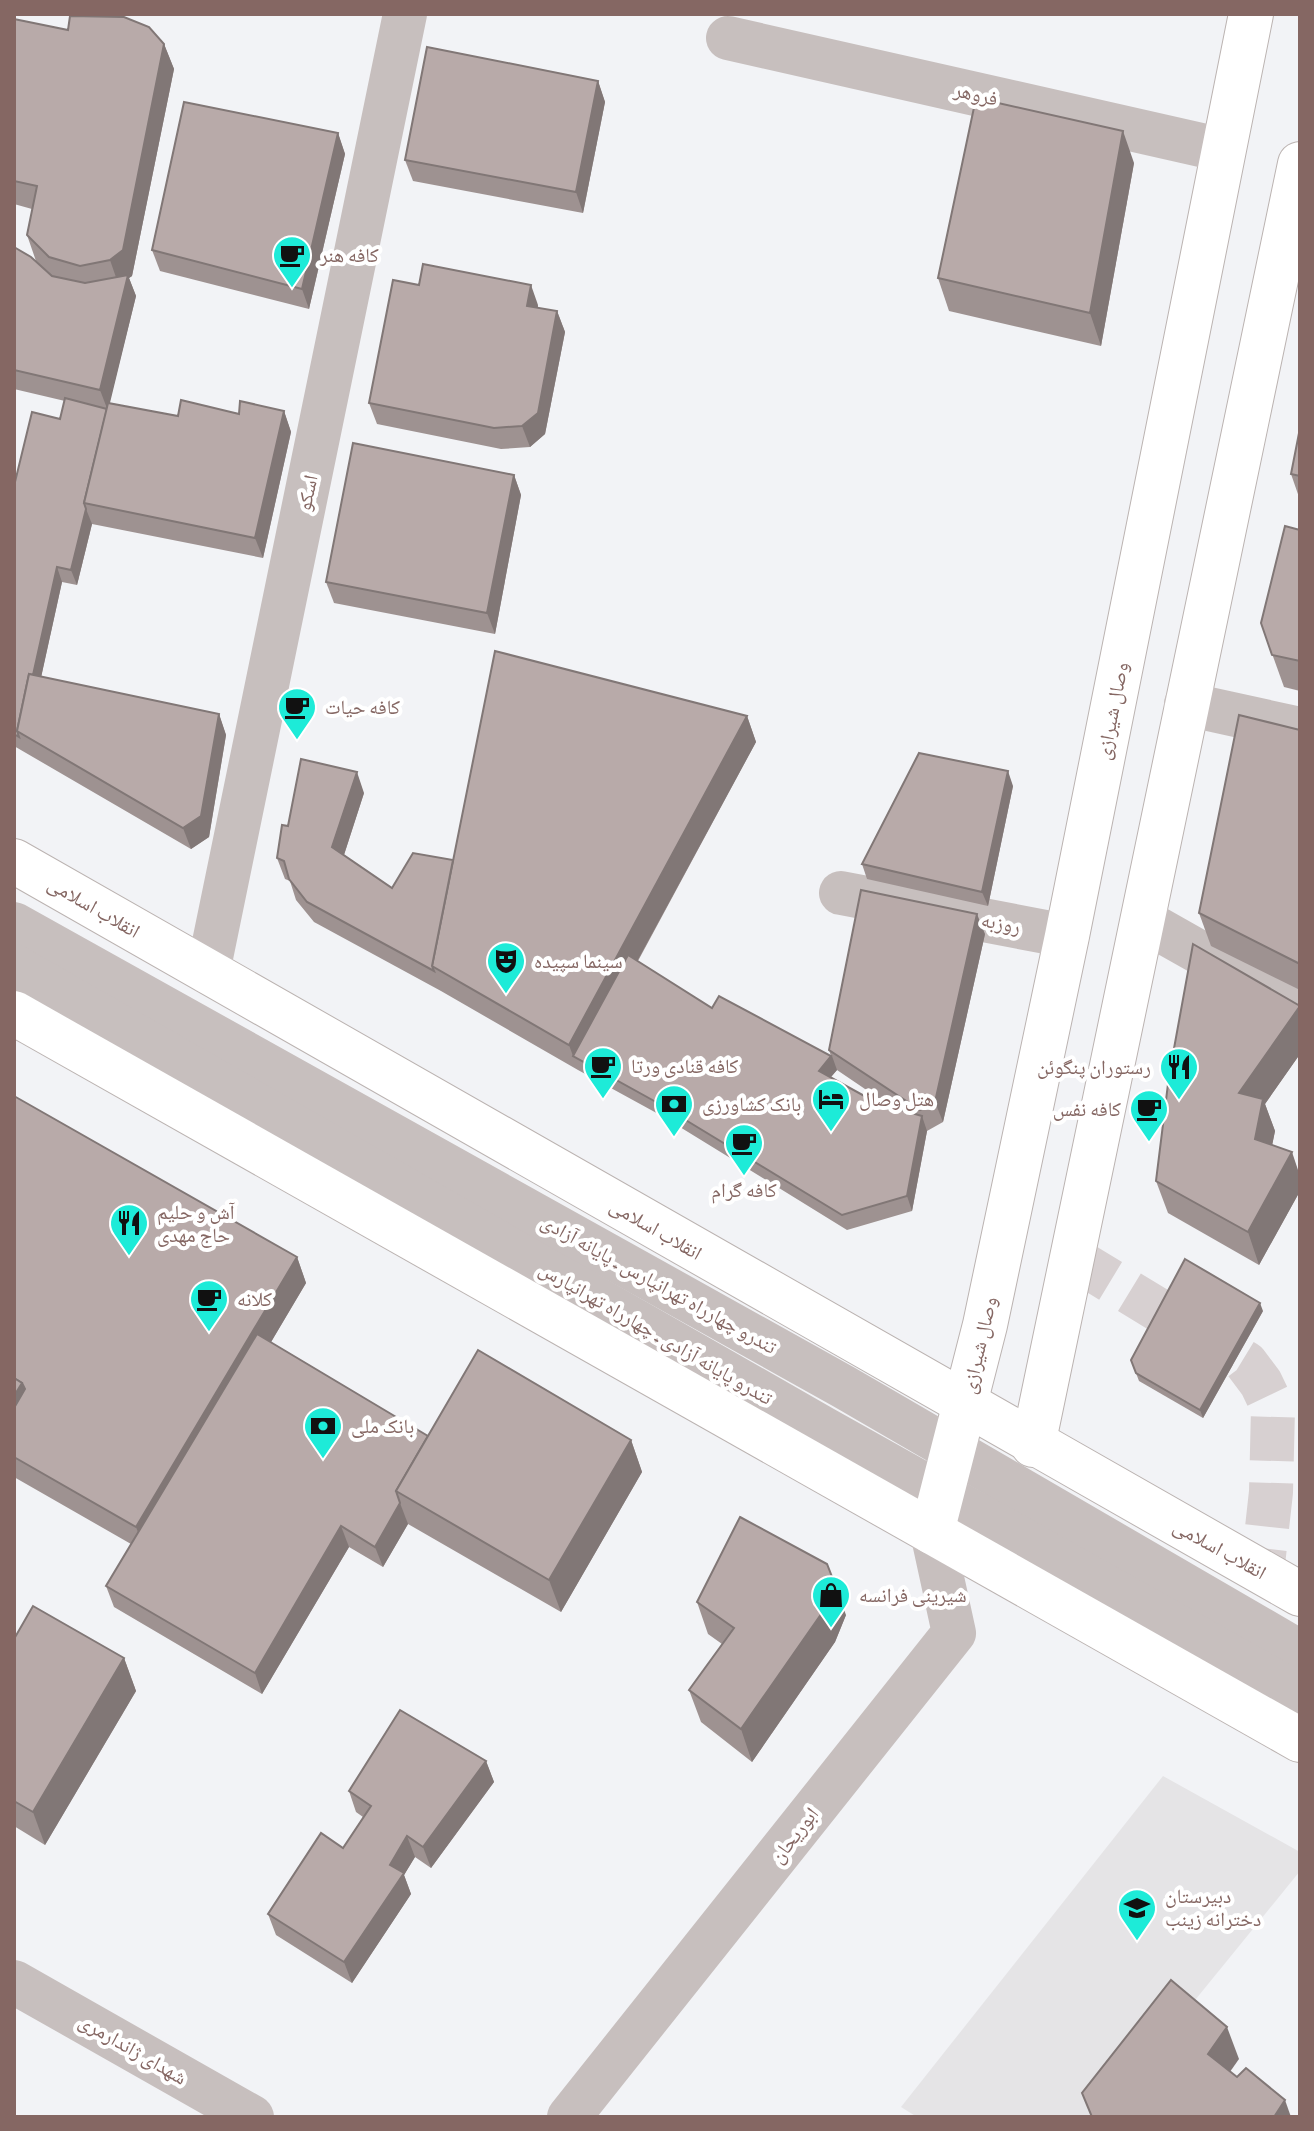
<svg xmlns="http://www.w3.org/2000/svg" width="1314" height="2131" viewBox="0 0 1314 2131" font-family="Commissioner,'Noto Naskh Arabic',sans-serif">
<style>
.built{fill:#e5e4e6}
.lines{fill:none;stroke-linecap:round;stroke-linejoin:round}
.minor-tunnel{stroke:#d7d0d1;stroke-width:44;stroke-dasharray:44 22;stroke-linecap:butt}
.major-casing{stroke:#bbb3b1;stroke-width:46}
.minor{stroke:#c7bfbe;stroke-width:44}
.major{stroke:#fff;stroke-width:44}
.wall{fill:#9e9291;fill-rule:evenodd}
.shaded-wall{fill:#817776}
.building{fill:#b8aaa9;stroke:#817776;stroke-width:2}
.labels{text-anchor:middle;stroke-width:8;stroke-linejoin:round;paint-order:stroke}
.street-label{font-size:20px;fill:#856763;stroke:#fff}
.poi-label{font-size:20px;fill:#856763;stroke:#fff;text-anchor:start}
</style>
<rect width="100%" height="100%" fill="#f2f3f6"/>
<polygon class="built" points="1163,1776 1300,1852 1300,1871 1100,2117 917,2117 901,2107"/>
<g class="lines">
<polyline class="minor-tunnel" points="1073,1258 1246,1363 1261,1383 1273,1408 1271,1492 1262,1573"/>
<defs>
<g id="major">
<polyline points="14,861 1300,1594"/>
<polyline points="14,1013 1300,1740"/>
<polyline points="1033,1445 1300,164"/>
<polyline points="932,1532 985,1325 1067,936 1251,14"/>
</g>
</defs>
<use href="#major" class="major-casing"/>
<g class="minor">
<polyline points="728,38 1223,150"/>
<polyline points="1186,704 1300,729"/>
<polyline points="841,893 1067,936"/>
<polyline points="1144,921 1300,1009"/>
<polyline points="14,924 844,1387 1300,1652"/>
<polyline points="14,966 823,1428 1300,1695"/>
<polyline points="208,972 405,14"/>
<polyline points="14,1982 252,2117"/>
<polyline points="569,2117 954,1633 932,1532"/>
</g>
<use href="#major" class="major"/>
</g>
<g class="wall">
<polygon points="14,19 68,30 164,44 174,69 132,276 129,278 136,296 109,404 178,416 284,411 291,432 263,558 92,524 77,585 62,582 41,677 219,714 226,735 209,837 191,849 14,746 14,486 60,419 65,401 14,389 14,247 36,261 27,235 32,209 14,204"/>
<polygon points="598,81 605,102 583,213 413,181 405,160"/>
<polygon points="338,133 345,154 309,309 160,271 152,250"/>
<polygon points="1134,163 1101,346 949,311 938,278"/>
<polygon points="538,305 538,308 557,311 565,332 545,434 530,447 501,449 377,424 369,403"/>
<polygon points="1300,428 1300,500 1291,474"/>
<polygon points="514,475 521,495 495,634 334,603 326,582"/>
<polygon points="1300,530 1300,691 1284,687 1261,623"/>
<path d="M747,716L756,742L638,961L712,1008L831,1056L829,1050L985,934L943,1122L927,1131L912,1211L847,1230L662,1116L578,1070L441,991L314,922L296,900L290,881L285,879L277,858L288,826L364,793L344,855L392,888L453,860ZM837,1070L893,1108L877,1103L831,1077Z"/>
<polygon points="1300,730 1300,990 1211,946 1199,913"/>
<polygon points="1013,786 988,906 867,879 862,864"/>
<polygon points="1300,1007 1300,1054 1265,1104 1275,1131 1272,1145 1300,1176 1300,1191 1259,1265 1168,1213 1156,1181"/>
<polygon points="14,1096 297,1257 306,1283 271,1342 428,1436 631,1440 642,1472 561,1612 408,1524 383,1567 349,1547 262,1694 114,1607 106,1586 131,1544 14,1477"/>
<polygon points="1263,1311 1203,1418 1139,1381 1131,1360"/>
<polygon points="697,1602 846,1615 835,1642 752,1762 701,1722 689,1690 722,1644 708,1634"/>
<polygon points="14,1639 124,1658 136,1691 45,1845 14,1826"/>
<polygon points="486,1761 494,1782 431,1868 415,1857 404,1875 411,1894 352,1983 276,1935 268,1914 343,1848 363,1817 356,1812 349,1791"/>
</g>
<g class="shaded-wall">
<polygon points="164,44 174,69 132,276 129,278 136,296 108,411 100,390 119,286 110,260"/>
<polygon points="598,81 605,102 583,213 576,192"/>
<polygon points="1123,131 1134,163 1101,346 1090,313"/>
<polygon points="338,133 345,154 309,309 302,289"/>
<polygon points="531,285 538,305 534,326 527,306"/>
<polygon points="557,311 565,332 545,434 530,447 522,426"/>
<polygon points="284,411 291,432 263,558 255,538"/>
<polygon points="514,475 521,495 495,634 487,613"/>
<polygon points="86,509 92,524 77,585 71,570"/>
<polygon points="57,567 62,582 28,737 20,733"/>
<polygon points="219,714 226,735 209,837 191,849 183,828"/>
<polygon points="747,716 756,742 583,1061 573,1056 569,1045"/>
<polygon points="1008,771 1013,786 988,906 982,892"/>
<polygon points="357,772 364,793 340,867 332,847"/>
<polygon points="977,914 985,934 943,1122 935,1102"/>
<polygon points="1300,1006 1300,1054 1265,1104 1275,1131 1267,1171 1239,1093"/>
<polygon points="832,1056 837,1070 824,1085 819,1071"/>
<polygon points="922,1116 927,1131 912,1211 907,1196"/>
<polygon points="1292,1152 1300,1176 1300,1191 1259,1265 1248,1232"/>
<polygon points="297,1257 306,1283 146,1553 136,1527"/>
<polygon points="1260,1303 1263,1311 1203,1418 1200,1410"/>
<polygon points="22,1383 34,1415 14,1448 14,1396"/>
<polygon points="631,1440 642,1472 561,1612 549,1580"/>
<polygon points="400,1503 408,1524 383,1567 375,1547"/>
<polygon points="341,1526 349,1547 262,1694 255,1673"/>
<polygon points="834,1582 846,1615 835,1642 752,1762 741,1729"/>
<polygon points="124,1658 136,1691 45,1845 33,1812"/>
<polygon points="486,1761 494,1782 431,1868 423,1847"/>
<polygon points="407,1836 415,1857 404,1875 411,1894 352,1983 344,1962 390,1865"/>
<polygon points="1227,2027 1239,2059 1220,2086 1208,2054"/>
<polygon points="1285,2100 1291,2117 1274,2117"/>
</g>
<g class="building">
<polygon points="70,16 124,17 149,27 164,44 123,250 110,260 80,266 49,257 27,235 37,186 14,181 14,19 68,30"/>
<polygon points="427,47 598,81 576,192 405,160"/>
<polygon points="976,98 1123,131 1090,313 938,278"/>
<polygon points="184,102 338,133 302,289 152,250"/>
<polygon points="14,247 31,257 52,276 85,283 128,275 100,390 14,370"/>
<polygon points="423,264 531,285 527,306 557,311 538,413 522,426 494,428 369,403 393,280 419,285"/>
<polygon points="65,398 107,409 84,503 86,509 71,570 57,567 33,675 29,674 17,731 19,737 14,734 14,486 32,412 60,419"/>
<polygon points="181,400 239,414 240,401 284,411 255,538 84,503 108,403 178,416"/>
<polygon points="1300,428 1300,476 1291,474"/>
<polygon points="353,443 514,475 487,613 326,582"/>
<polygon points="1285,526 1300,530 1300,661 1272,655 1261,623"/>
<polygon points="495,651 747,716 569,1045 432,966"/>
<polygon points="29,674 219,714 201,816 183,828 17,731"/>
<polygon points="1239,715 1300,730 1300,964 1199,913"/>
<polygon points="919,753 1008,771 982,892 862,864"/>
<polygon points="301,759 357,772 332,847 392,888 413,853 453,860 432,966 434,971 307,902 289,879 284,861 277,858 282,825 288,826"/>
<polygon points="861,890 977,914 935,1102 920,1110 829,1050"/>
<polygon points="1193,944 1300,1006 1239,1093 1263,1099 1255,1139 1292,1152 1248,1232 1156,1181 1169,1076"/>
<polygon points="628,955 712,1008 719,996 831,1056 819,1071 877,1103 922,1116 907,1196 842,1215 656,1102 573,1056"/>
<polygon points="14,1096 297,1257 136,1527 14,1457 14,1408 25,1389 22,1383 14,1378"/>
<polygon points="1185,1259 1260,1303 1200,1410 1136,1373 1131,1360"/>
<polygon points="257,1334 428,1436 396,1491 400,1503 375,1547 341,1526 255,1673 106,1586"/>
<polygon points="478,1350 631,1440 549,1580 396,1491"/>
<polygon points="14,1378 22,1383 14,1396"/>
<polygon points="740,1517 827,1564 834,1582 824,1610 741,1729 689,1690 734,1628 697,1602"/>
<polygon points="33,1606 124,1658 33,1812 14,1801 14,1639"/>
<polygon points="400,1710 486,1761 423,1847 407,1836 390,1865 404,1873 344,1962 268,1914 321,1833 343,1848 371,1806 349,1791"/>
<polygon points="1171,1980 1227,2027 1208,2054 1237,2077 1246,2068 1285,2100 1274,2117 1092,2117 1082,2093"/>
</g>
<defs>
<symbol id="cafe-pin" viewBox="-11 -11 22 30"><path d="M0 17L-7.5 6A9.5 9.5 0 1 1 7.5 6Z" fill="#1debd8" stroke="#fff"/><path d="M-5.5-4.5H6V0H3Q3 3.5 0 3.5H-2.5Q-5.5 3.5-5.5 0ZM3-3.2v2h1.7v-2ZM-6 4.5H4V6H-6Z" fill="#111"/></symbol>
<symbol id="theatre-pin" viewBox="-11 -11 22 30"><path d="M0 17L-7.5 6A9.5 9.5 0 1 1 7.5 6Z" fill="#1debd8" stroke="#fff"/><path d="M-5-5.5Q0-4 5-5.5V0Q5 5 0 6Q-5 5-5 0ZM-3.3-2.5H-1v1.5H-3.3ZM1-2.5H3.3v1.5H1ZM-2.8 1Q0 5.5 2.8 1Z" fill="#111"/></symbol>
<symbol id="restaurant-pin" viewBox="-11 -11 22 30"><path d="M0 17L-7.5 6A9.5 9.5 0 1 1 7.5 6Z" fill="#1debd8" stroke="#fff"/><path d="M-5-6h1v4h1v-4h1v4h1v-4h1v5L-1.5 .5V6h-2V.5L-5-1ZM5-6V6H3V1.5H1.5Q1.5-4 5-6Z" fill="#111"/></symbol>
<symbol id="hotel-pin" viewBox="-11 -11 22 30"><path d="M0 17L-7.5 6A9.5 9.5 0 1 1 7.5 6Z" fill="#1debd8" stroke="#fff"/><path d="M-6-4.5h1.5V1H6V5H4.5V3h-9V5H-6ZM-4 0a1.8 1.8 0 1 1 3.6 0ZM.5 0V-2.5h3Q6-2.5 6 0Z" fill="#111"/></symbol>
<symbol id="bank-pin" viewBox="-11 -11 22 30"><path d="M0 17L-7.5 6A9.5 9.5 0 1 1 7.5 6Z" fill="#1debd8" stroke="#fff"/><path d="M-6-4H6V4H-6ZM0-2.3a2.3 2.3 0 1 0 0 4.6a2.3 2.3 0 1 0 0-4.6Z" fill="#111"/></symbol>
<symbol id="shop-pin" viewBox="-11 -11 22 30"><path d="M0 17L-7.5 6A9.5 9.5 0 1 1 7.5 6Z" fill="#1debd8" stroke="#fff"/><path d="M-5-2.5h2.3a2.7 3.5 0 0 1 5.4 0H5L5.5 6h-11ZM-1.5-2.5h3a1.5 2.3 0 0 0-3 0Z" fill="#111"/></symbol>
<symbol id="school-pin" viewBox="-11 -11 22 30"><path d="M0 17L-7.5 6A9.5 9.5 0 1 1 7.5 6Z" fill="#1debd8" stroke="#fff"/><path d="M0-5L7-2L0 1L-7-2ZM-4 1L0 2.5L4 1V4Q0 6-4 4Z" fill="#111"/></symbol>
</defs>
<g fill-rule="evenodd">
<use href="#cafe-pin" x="270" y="233" width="44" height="60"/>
<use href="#cafe-pin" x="275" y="685" width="44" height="60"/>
<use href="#theatre-pin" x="484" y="939" width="44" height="60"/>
<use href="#cafe-pin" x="581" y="1044" width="44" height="60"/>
<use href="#restaurant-pin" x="1157" y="1045" width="44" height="60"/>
<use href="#hotel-pin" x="809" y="1077" width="44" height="60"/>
<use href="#bank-pin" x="652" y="1082" width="44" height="60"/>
<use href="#cafe-pin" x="1127" y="1087" width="44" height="60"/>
<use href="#cafe-pin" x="722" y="1121" width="44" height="60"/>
<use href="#restaurant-pin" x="107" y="1201" width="44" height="60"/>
<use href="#cafe-pin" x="187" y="1277" width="44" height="60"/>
<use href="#bank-pin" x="301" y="1404" width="44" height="60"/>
<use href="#shop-pin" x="809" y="1573" width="44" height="60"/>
<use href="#school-pin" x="1115" y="1886" width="44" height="60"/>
</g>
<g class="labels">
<g class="street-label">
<text transform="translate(976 94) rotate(13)" y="7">فروهر</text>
<text transform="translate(307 493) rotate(-78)" y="7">اسکو</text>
<text transform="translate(1112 711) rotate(-79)" y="7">وصال شیرازی</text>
<text transform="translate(94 907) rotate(30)" y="7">انقلاب اسلامی</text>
<text transform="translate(1001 923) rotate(11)" y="7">روزبه</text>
<text transform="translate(656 1229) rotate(30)" y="7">انقلاب اسلامی</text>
<text transform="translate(659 1284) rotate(29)" y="7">تندرو چهارراه تهرانپارس ـ پایانه آزادی</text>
<text transform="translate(656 1333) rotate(30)" y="7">تندرو پایانه آزادی ـ چهارراه تهرانپارس</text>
<text transform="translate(979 1345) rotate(-77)" y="7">وصال شیرازی</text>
<text transform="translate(1220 1549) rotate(29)" y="7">انقلاب اسلامی</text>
<text transform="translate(794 1835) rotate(-52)" y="7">ابوریحان</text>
<text transform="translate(133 2049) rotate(30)" y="7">شهدای ژاندارمری</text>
</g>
<g class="poi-label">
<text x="320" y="262">کافه هنر</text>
<text x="325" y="714">کافه حیات</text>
<text x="534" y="968">سینما سپیده</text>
<text x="631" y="1073">کافه قنادی ورتا</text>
<text x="1151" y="1074" text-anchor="end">رستوران پنگوئن</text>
<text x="859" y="1106">هتل وصال</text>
<text x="702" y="1111">بانک کشاورزی</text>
<text x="1121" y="1116" text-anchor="end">کافه نفس</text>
<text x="744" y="1197" text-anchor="middle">کافه گرام</text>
<text x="157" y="1219">آش و حلیم<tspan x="157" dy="23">حاج مهدی</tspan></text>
<text x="237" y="1306">کلانه</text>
<text x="351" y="1433">بانک ملی</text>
<text x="859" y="1602">شیرینی فرانسه</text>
<text x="1165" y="1903">دبیرستان<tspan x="1165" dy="23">دخترانه زینب</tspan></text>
</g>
</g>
<rect width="1314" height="2131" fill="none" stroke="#856763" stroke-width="32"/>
</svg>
